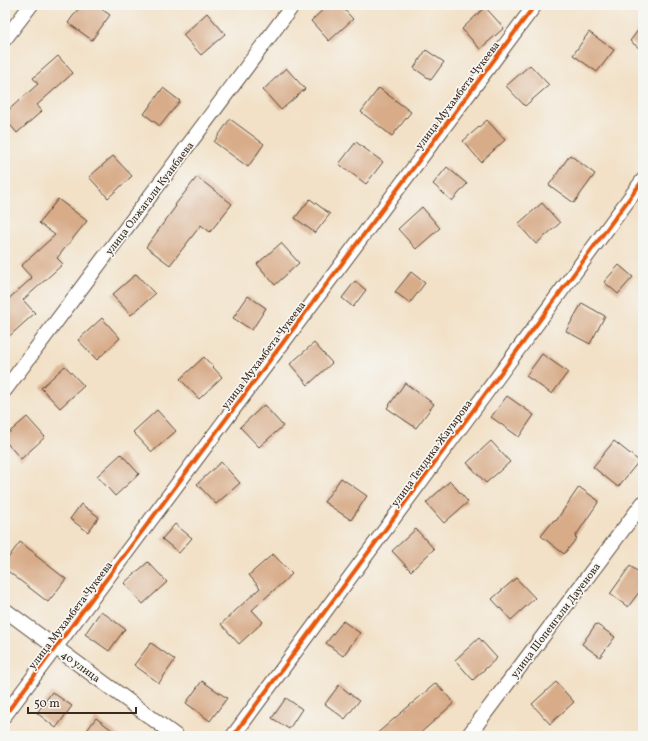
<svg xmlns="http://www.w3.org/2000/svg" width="648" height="741" viewBox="0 0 648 741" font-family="Vollkorn,serif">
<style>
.building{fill:#d8ac89}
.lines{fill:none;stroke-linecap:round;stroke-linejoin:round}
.street-casing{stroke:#564537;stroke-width:16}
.street{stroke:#fff;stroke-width:14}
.cycleway-casing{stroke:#f6f6f2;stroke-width:6}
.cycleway{stroke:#e8590c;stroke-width:4}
.labels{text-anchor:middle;stroke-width:3.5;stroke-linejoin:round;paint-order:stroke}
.street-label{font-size:11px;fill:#3b2a1e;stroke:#f6f6f2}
</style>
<rect width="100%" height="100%" fill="#f6f6f2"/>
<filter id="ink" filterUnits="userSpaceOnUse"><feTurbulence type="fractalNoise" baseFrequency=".025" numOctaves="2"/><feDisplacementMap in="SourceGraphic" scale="8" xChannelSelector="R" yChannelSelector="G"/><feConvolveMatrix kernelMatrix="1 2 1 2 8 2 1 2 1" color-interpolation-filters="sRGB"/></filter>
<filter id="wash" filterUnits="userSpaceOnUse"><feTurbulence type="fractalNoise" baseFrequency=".012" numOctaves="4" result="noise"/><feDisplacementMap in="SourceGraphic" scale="16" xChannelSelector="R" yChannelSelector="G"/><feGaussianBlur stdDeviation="0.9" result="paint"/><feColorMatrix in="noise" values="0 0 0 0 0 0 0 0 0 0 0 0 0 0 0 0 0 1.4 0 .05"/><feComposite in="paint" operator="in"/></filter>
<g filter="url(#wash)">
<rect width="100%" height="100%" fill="#f2e1c7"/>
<g id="blocks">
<g class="building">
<polygon points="81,5 96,5 110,15 92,40 68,23"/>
<polygon points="328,5 340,5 353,19 329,41 311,21"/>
<polygon points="485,7 504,28 480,49 462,29"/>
<polygon points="207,13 225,34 201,55 183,35"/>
<polygon points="643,24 643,51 630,41"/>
<polygon points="589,32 614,50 597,72 573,55"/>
<polygon points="426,50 444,62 431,80 414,68"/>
<polygon points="58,56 73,73 37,105 42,111 17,133 5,119 5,113 38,84 33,78"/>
<polygon points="530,65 549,85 525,106 506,86"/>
<polygon points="286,68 305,89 281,110 263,90"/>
<polygon points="163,88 180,101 160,126 144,114"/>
<polygon points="379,88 411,112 392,136 361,112"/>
<polygon points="230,119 264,144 248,167 214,142"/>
<polygon points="487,120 505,140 481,162 463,141"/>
<polygon points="356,142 383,162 366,184 339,164"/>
<polygon points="570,155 595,174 574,203 549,185"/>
<polygon points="113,156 132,176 108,198 89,177"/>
<polygon points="447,167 467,184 452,201 433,184"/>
<polygon points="197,177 232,204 210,232 201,225 170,265 146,247 176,206 175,205"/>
<polygon points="58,199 87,221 57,258 63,264 23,300 35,313 5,340 5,302 32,278 21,266 55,235 39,223"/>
<polygon points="310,199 330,214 315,233 295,218"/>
<polygon points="542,203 560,223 536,244 518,224"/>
<polygon points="422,207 440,228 416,249 398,229"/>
<polygon points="281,243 299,263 275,285 257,264"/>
<polygon points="619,265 633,277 618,294 604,282"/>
<polygon points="411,272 425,283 410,303 395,292"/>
<polygon points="136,274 155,294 131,315 112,295"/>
<polygon points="355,281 366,290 353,307 342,298"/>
<polygon points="248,296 266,308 252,330 233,318"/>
<polygon points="582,303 605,316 590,344 566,331"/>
<polygon points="102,318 120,338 97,360 78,340"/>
<polygon points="314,343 332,363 308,385 290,364"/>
<polygon points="542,354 568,372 552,394 526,376"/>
<polygon points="204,357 222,377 199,399 180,379"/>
<polygon points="65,366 84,386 60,408 41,388"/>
<polygon points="405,383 434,404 416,428 387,408"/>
<polygon points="507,396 534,415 519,437 491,417"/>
<polygon points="264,405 283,426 259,447 240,427"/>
<polygon points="157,410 176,431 152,452 133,432"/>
<polygon points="27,417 45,437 21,459 5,441 5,436"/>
<polygon points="491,441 510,462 486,483 467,463"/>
<polygon points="614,441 639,461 618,487 593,467"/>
<polygon points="121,454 139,474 115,496 97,476"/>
<polygon points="221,462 240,483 216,504 197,484"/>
<polygon points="341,478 367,496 351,520 324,502"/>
<polygon points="450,481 468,502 444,523 426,503"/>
<polygon points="579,487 599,501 575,537 577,538 564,554 541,536 554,520 556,521"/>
<polygon points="81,504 99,517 88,532 70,519"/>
<polygon points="175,524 192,538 179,553 162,539"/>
<polygon points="416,529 434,549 411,571 392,551"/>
<polygon points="20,542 36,554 35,555 66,579 48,602 5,569 5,562"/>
<polygon points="273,554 292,574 252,610 263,622 239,644 221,624 260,588 249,575"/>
<polygon points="148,562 167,582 143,604 124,583"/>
<polygon points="630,566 643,575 643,587 628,607 610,594"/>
<polygon points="516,578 535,598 511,620 492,599"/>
<polygon points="101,611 125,629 109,651 85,634"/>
<polygon points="343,621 360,633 343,656 326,643"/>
<polygon points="596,624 615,637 600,657 582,644"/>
<polygon points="479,638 497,658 473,680 455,660"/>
<polygon points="151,643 175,660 159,683 134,665"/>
<polygon points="202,681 227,698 210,721 186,703"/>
<polygon points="556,682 574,702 550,724 532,704"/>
<polygon points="436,683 454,703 417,736 374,736"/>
<polygon points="339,685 359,701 345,719 325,704"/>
<polygon points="52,692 72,706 56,728 37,713"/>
<polygon points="286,698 302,709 289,729 272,718"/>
<polygon points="96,718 120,736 83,736"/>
</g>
</g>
</g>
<g filter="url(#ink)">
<use href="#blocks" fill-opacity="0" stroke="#564537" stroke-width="1"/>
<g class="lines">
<defs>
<g id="street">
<polyline points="5,39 31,5"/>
<polyline points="5,390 293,5"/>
<polyline points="5,610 176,736"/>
<polyline points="5,715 535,5"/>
<polyline points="233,736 643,180"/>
<polyline points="468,736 643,503"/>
</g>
</defs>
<use href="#street" class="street-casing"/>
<use href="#street" class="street"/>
<defs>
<g id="cycleway">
<polyline points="5,715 535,5"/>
<polyline points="233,736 643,180"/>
</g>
</defs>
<use href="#cycleway" class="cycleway-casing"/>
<use href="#cycleway" class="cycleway"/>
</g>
</g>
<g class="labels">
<g class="street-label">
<text transform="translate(457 95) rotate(-53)" y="4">улица Мухамбета Чукеева</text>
<text transform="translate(149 198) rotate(-53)" y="4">улица Олжагали Куанбаева</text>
<text transform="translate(263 355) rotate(-53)" y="4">улица Мухамбета Чукеева</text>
<text transform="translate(431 453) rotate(-54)" y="4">улица Тендика Жауырова</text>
<text transform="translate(70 615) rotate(-53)" y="4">улица Мухамбета Чукеева</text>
<text transform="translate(555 620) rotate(-53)" y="4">улица Шопенгали Дауенова</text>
<text transform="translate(81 666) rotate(36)" y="4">40 улица</text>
</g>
</g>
<rect width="648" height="741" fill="none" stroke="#f6f6f2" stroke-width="20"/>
<path d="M28 707v6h108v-6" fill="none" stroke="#3b2a1e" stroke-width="2"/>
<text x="34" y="707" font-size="12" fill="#3b2a1e" stroke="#f6f6f2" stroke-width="3" paint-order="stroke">50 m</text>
</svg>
